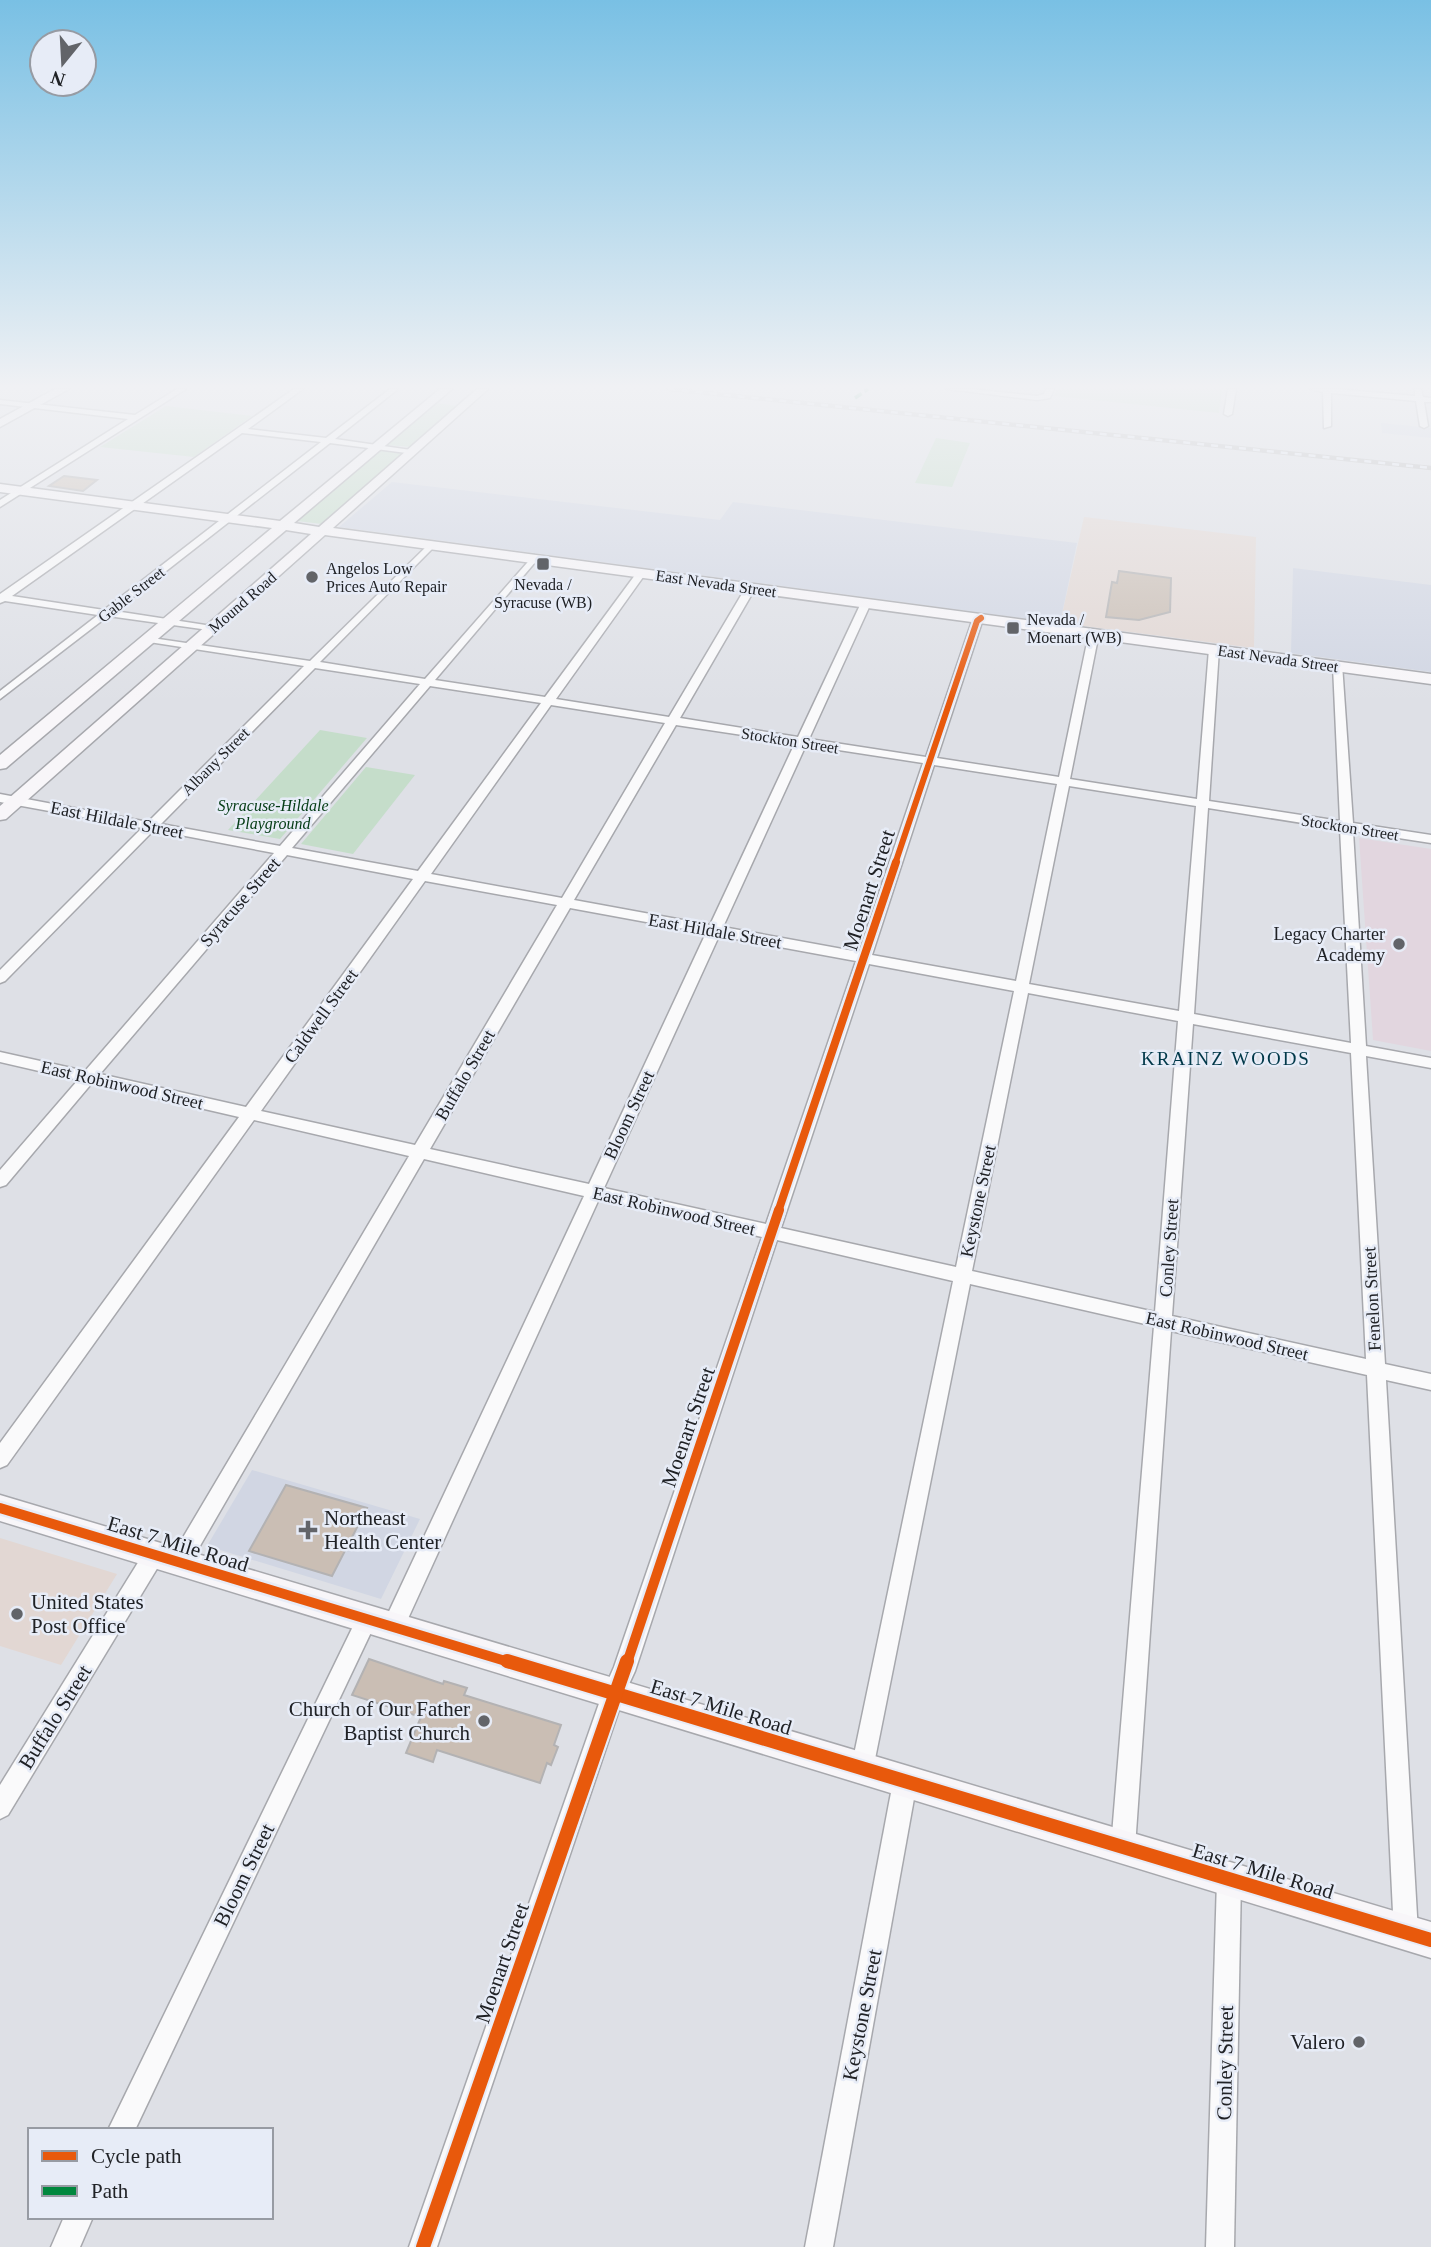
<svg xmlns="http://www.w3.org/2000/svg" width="1431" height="2247" viewBox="0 0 1431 2247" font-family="'Times New Roman',serif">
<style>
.commercial{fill:#e2d7d3}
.built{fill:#d1d6e3}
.education{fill:#e2d6df}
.green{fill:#c5ddca}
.building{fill:#cabeb4;stroke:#b3b2b3;stroke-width:2}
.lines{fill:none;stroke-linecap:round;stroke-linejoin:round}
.street-casing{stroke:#a7a8ad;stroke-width:3}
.secondary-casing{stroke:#a7a8ad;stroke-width:3}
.street{fill:#fafafb;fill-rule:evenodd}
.secondary{fill:#f8f6f9;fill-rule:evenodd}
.rail-casing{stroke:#bcbcbe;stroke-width:4.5}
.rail{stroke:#e7ecf7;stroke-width:2.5;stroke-dasharray:7;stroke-linecap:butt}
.quiet{stroke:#00873e;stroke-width:3.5;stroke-dasharray:8 3.5;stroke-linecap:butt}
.cycleway-far3-casing{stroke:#e7ecf7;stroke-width:10}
.cycleway-far2-casing{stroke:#e7ecf7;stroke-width:12}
.cycleway-far1-casing{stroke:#e7ecf7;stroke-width:15}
.cycleway-casing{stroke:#e7ecf7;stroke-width:18}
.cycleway-far3{stroke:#e8590c;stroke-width:6}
.cycleway-far2{stroke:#e8590c;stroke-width:8}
.cycleway-far1{stroke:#e8590c;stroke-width:10}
.cycleway{stroke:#e8590c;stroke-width:14}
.poi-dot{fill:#626469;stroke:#e7ecf7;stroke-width:2.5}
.labels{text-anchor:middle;stroke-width:5;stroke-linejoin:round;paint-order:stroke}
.far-poi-label{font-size:16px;fill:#202226;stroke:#e7ecf7;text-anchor:start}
.far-street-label{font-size:16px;fill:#202226;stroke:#e7ecf7}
.far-park-label{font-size:16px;font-style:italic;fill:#033b14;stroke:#e7ecf7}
.street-label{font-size:18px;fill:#202226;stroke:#e7ecf7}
.poi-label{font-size:18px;fill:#202226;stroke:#e7ecf7;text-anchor:end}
.neighbourhood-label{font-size:19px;letter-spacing:2px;fill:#013849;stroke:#e7ecf7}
.near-street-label{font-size:21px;fill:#202226;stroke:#e7ecf7}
.near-poi-label{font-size:21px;fill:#202226;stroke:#e7ecf7;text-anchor:start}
</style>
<rect width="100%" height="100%" fill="#dee0e6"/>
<g class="commercial">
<polygon points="1084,517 1256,537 1254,648 1060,623"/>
<polygon points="0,1538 117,1574 61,1665 0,1646"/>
</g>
<g class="built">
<polygon points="1381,423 1431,428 1431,438 1382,433"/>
<polygon points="392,482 720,520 733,502 1077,543 1060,623 339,527"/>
<polygon points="1293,568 1431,585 1431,672 1291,653"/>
<polygon points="252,1470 420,1519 381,1599 207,1546"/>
</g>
<polygon class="education" points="1359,838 1431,849 1431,1051 1373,1040"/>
<g class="green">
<polygon points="1057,389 1222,389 1219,413 1054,396"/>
<polygon points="435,403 458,406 411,447 387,445"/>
<polygon points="166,406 252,416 194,457 100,447"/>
<polygon points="936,438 970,443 952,487 915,483"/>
<polygon points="384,450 403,453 322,524 297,521 379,451"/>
<polygon points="320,730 367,738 280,839 228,830"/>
<polygon points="366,767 415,775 353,854 301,844"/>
</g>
<g class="building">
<polygon points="64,476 97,480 83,491 49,486"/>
<polygon points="1119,571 1171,578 1170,612 1139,620 1106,617 1112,582 1117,583"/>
<polygon points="286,1485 367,1508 332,1576 249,1551"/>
<polygon points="369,1659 443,1684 444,1681 467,1688 464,1695 561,1725 554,1745 558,1747 551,1765 547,1763 540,1783 437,1750 433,1762 406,1753 421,1717 352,1695"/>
</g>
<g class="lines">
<defs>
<g id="street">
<polygon points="177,389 186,389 0,507 0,500 128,419 0,404 0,400 135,415"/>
<path d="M294,389H303L248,429L326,438L390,389H398L335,439L418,451L414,454L330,443L115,611L212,626L217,629L216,631L108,616L0,699V691L98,615L5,601L0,603V594ZM242,433L321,442L104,610L12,596Z"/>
<polygon points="947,389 970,389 1037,396 1044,394 1046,389 1054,389 1050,398 1037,400"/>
<polygon points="1228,389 1236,389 1232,414 1228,416 1224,414"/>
<polygon points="1311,389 1336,389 1415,396 1415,389 1421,389 1423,397 1431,398 1431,402 1424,402 1428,426 1424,428 1420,426 1416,401 1331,393 1331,426 1324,428 1323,392"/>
<path d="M431,542L434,543V547L320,662L425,679L534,555L539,558L537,560L435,680L545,697L638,571L641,570L646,573L556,699L669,717L746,587L751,584L756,587L680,718L798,737L861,603L866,600L871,603L809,739L926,757L972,621L981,615L986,618L982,622L937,758L1059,777L1089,633L1094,630L1099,633L1070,779L1197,799L1209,649L1214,646L1219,649L1209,801L1340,821L1333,666L1342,664L1353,823L1431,835V843L1353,831L1366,1046L1431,1058V1068L1366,1056L1385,1364L1431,1374V1390L1386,1380L1418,1933L1415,1942L1406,1945L1397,1942L1394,1933L1367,1375L1171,1331L1135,1847L1131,1855L1123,1859L1115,1855L1111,1847L1154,1326L970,1284L873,1769L870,1777L862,1780L854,1777L851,1769L953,1281L777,1240L635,1671L624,1695L437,2247H409L603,1692L614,1667L762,1237L599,1199L401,1634L393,1638L385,1634L382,1627L385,1620L584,1196L424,1159L186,1570L179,1573L172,1570L169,1563L172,1556L409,1156L254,1120L7,1465L0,1468V1443L239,1117L92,1083L6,1185L0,1187V1170L78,1080L0,1062V1052L85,1071L274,853L154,830L5,981L0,983V970L142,828L0,802V794L148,822L304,666L149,642L145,641V637L310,661ZM315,668L420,684L280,846L161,824ZM430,686L541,703L418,871L292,848ZM551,705L665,723L562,898L431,874ZM676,725L795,743L710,925L574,900ZM806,745L923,763L859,952L723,927ZM934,765L1057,784L1016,981L872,955ZM1069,786L1196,806L1179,1011L1029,984ZM1208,808L1340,829L1351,1043L1194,1014ZM287,855L413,879L246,1107L100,1074ZM425,881L557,905L415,1145L261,1111ZM570,908L706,933L589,1184L430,1149ZM719,936L856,961L766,1224L604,1188ZM869,964L1014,991L956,1267L781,1228ZM1028,993L1178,1021L1155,1312L972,1271ZM1193,1024L1351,1053L1366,1359L1172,1316Z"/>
<polygon points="154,1545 161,1548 164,1555 161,1562 8,1815 0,1819 0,1785 147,1548"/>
<polygon points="367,1609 374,1612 378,1619 374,1626 135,2130 108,2130 360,1612"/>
<polygon points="905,1770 913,1774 917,1782 833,2247 805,2247 893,1782 897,1774"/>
<polygon points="1229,1868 1238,1871 1241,1880 1234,2247 1206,2247 1217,1880 1220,1871"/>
<polygon points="64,2217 93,2217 80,2247 51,2247"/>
</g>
<g id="secondary">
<polygon points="55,389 69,389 0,427 0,419"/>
<polygon points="440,389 452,389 294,523 319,527 477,389 488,389 333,528 1431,674 1431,684 325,535 6,819 0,820 0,806 311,534 286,530 6,768 0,769 0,755 272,528 0,492 0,484 280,521"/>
<polygon points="0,1495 1431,1922 1431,1958 0,1521"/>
</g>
</defs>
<use href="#street" class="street-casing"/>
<use href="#secondary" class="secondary-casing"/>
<use href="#street" class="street"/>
<use href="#secondary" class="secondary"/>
<defs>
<polyline id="rail" points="668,389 1431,468"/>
</defs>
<use href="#rail" class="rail-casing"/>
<use href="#rail" class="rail"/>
<polyline class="quiet" points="855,398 868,389"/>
<defs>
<polyline id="cycleway-far3" points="895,864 977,621 981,618"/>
<polyline id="cycleway-far2" points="778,1212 896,862"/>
<g id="cycleway-far1">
<polyline points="0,1508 512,1663"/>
<polyline points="627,1663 779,1210"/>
</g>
<g id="cycleway">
<polyline points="507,1661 1431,1940"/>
<polyline points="423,2247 627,1661"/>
</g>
</defs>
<use href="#cycleway-far3" class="cycleway-far3-casing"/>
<use href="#cycleway-far2" class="cycleway-far2-casing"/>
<use href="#cycleway-far1" class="cycleway-far1-casing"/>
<use href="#cycleway" class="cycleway-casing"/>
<use href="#cycleway-far3" class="cycleway-far3"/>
<use href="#cycleway-far2" class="cycleway-far2"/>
<use href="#cycleway-far1" class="cycleway-far1"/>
<use href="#cycleway" class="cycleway"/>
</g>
<linearGradient id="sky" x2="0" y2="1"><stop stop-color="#79c0e4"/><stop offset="0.55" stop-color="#f0f1f4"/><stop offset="1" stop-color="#f0f1f4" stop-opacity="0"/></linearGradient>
<rect width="1431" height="703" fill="url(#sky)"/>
<g class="poi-dot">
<rect x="536" y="557" width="14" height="14" rx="3.5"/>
<circle cx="312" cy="577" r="7"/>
<rect x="1006" y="621" width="14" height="14" rx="3.5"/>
<circle cx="1399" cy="944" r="7"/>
<path d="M304.5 1519.5h7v7h7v7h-7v7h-7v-7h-7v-7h7z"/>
<circle cx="17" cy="1614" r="7"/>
<circle cx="484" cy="1721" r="7"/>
<circle cx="1359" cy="2042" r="7"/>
</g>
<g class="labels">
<g class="far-poi-label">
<text x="326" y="574">Angelos Low<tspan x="326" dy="18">Prices Auto Repair</tspan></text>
<text x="543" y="590" text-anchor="middle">Nevada /<tspan x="543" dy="18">Syracuse (WB)</tspan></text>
<text x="1027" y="625">Nevada /<tspan x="1027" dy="18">Moenart (WB)</tspan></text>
</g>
<g class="far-street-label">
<text transform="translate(716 583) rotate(8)" y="6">East Nevada Street</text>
<text transform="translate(131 594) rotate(-38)" y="6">Gable Street</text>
<text transform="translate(242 602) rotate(-41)" y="6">Mound Road</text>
<text transform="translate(1278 658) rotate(8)" y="6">East Nevada Street</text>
<text transform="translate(790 740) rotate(9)" y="6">Stockton Street</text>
<text transform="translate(215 761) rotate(-45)" y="6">Albany Street</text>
<text transform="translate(1350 827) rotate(9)" y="6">Stockton Street</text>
</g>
<g class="far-park-label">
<text x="273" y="811">Syracuse-Hildale<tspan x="273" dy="18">Playground</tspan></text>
</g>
<g class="street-label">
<text transform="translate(117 820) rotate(11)" y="6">East Hildale Street</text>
<text transform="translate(240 902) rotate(-49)" y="6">Syracuse Street</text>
<text transform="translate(715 931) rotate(10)" y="6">East Hildale Street</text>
<text transform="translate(321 1016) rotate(-54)" y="6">Caldwell Street</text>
<text transform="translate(465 1075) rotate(-60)" y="6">Buffalo Street</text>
<text transform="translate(122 1085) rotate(13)" y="6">East Robinwood Street</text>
<text transform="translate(629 1115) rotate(-65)" y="6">Bloom Street</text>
<text transform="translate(978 1201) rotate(-78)" y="6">Keystone Street</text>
<text transform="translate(674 1211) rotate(13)" y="6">East Robinwood Street</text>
<text transform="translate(1169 1248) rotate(-86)" y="6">Conley Street</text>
<text transform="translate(1372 1299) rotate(-93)" y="6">Fenelon Street</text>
<text transform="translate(1227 1336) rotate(13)" y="6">East Robinwood Street</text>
</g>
<g class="poi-label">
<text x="1385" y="940">Legacy Charter<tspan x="1385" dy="21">Academy</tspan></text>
</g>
<g class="neighbourhood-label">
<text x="1226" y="1065">KRAINZ WOODS</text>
</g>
<g class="near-street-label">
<text transform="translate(869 890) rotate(-72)" y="7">Moenart Street</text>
<text transform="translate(688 1427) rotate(-71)" y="7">Moenart Street</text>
<text transform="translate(178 1544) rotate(17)" y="7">East 7 Mile Road</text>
<text transform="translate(721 1707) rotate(17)" y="7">East 7 Mile Road</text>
<text transform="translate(55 1717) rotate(-58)" y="7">Buffalo Street</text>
<text transform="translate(1263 1871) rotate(17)" y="7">East 7 Mile Road</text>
<text transform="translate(244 1875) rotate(-64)" y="7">Bloom Street</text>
<text transform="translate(502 1963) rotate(-71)" y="7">Moenart Street</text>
<text transform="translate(862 2015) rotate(-79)" y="7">Keystone Street</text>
<text transform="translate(1225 2063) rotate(-89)" y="7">Conley Street</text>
</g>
<g class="near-poi-label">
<text x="324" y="1525">Northeast<tspan x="324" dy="24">Health Center</tspan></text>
<text x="31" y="1609">United States<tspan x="31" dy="24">Post Office</tspan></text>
<text x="470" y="1716" text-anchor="end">Church of Our Father<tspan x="470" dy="24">Baptist Church</tspan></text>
<text x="1345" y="2049" text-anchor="end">Valero</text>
</g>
</g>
<rect x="28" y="2128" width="245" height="91" fill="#e7ecf7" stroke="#979ba3" stroke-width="2"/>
<rect x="42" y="2151" width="35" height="10" fill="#e8590c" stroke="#979ba3" stroke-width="2"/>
<text x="91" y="2163" font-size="21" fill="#202226">Cycle path</text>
<rect x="42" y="2186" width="35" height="10" fill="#00873e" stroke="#979ba3" stroke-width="2"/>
<text x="91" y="2198" font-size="21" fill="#202226">Path</text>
<g transform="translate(63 63) rotate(198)"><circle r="33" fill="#e7ecf7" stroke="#979ba3" stroke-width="2"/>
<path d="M0-5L12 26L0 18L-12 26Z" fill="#626469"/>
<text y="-10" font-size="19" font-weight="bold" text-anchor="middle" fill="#202226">N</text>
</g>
</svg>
